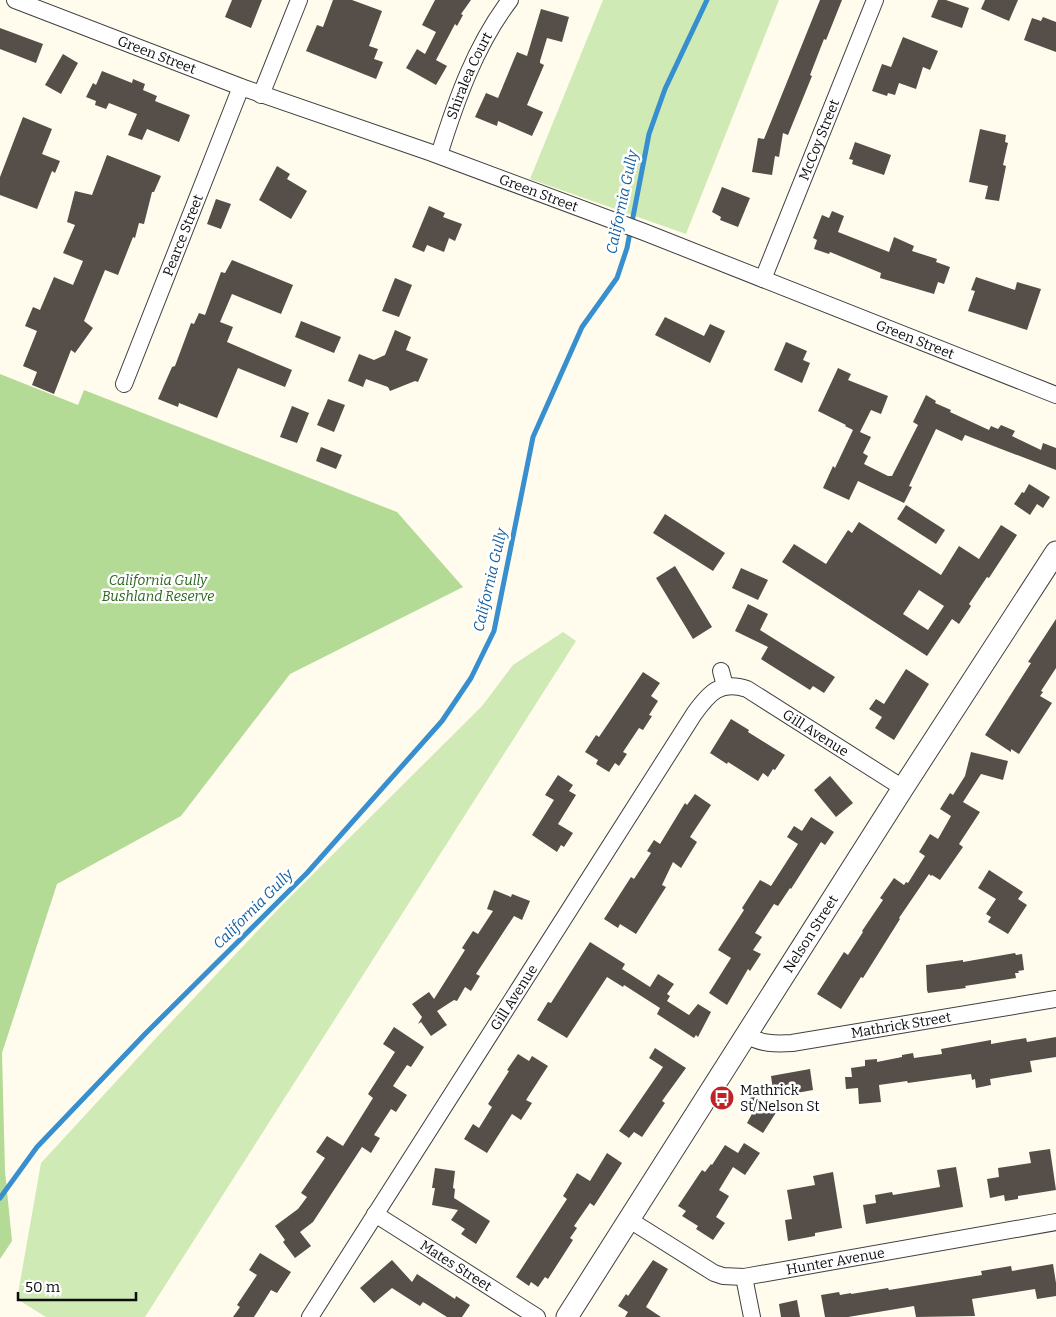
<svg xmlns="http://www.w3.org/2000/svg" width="1056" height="1317" viewBox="0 0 1056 1317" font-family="Bitter,serif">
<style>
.green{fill:#d0eab6}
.forest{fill:#b3db96}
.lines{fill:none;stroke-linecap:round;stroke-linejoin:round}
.stream{stroke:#378fcf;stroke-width:5}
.building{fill:#564e49;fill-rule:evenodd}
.minor-casing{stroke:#404040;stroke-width:18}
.tertiary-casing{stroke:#404040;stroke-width:23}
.minor{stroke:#fff;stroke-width:16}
.tertiary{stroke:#fff;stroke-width:21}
.labels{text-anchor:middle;stroke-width:5;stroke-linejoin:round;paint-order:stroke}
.street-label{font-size:14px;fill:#0d0d0d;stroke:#fff}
.park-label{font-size:14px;font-style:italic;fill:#2a651d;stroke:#fff}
.poi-label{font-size:14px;fill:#0d0d0d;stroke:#fff;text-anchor:start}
.water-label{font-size:15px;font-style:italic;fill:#1560a0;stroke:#fff}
</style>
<rect width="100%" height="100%" fill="#fffced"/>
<g class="green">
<polygon points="603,0 779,0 686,234 530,179"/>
<polygon points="563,632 576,641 145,1317 46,1317 17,1299 41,1163 157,1037 283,904 482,706 513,665"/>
</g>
<polygon class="forest" points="0,374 78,405 84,390 397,512 463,587 290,674 181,816 57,884 2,1053 5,1171 12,1241 0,1259"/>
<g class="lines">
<polyline class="stream" points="0,1198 37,1147 145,1034 307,873 442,721 471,678 494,631 533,437 582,327 617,278 627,248 649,134 665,89 707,0"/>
</g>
<g class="building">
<polygon points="232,0 262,0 251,28 225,17"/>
<polygon points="333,0 352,0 382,11 369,46 378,49 374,59 383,62 376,79 306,51 317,25 323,27"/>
<polygon points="435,0 471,0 461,14 463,15 457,26 455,24 436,60 447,66 436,85 406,68 417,49 425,54 436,32 422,25"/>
<polygon points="820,0 842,0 826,40 824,39 810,75 812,76 788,135 783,133 779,157 775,156 772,175 752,172 758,138 764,139"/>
<polygon points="938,0 946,0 969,8 962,28 931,17"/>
<polygon points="985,0 1018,0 1009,21 981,9"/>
<polygon points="541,9 569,17 562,42 547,38 540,61 540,63 544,65 527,105 543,112 532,136 498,121 497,126 475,117 486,93 498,98 517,52 527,56"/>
<polygon points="1043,17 1056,22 1056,52 1024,40 1032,18 1041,21"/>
<polygon points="0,28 43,44 36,63 0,49"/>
<polygon points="903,37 938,51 930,70 923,67 916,89 899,83 895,95 888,93 887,96 872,91 882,64 891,67"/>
<polygon points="63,54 78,63 61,94 45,85"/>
<polygon points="102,71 132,83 133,79 145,84 143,90 157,96 155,101 190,115 179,142 147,129 142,140 128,135 137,114 109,103 106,109 95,105 96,101 86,97 93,83 96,85"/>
<polygon points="23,117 52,129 42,154 60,161 55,173 52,171 37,209 0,195 0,177"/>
<polygon points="980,129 1006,135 1005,142 1008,143 1003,165 1006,166 999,201 985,199 988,186 969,182"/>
<polygon points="855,142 891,155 884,175 852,164 853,160 849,159"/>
<polygon points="107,155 161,176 154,192 152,192 144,224 139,223 135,238 133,237 118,275 105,270 84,321 93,328 75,353 71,350 54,394 32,385 37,372 23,366 37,331 25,326 33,307 40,310 54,277 73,285 83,261 63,253 75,225 67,222 75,191 92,195"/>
<polygon points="277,166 290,174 287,179 307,191 291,219 259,200"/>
<polygon points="722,187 750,198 738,227 720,220 721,217 712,212"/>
<polygon points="216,199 231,204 221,229 207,224"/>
<polygon points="429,206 445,213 443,217 462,224 455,241 449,238 444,252 427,245 424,252 412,247"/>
<polygon points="832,211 844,216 838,232 889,252 894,237 914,246 912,251 937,259 936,262 950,267 944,284 938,282 934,294 880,278 881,273 830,252 829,254 814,249 817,240 813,238 822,215 829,218"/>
<polygon points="232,260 293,285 281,314 232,294 220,322 233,327 227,342 292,370 285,387 238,368 217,418 179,403 178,407 158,399 172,367 175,366 191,323 194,324 199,313 205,315 221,272 225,273"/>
<polygon points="976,277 1015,290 1017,282 1041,289 1027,330 968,311 975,291 971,290"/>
<polygon points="395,278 412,285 399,317 382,311"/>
<polygon points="665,317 704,336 710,324 725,331 710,363 655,335"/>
<polygon points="301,321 341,337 334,353 295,337"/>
<polygon points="395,330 411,337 406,350 428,359 418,382 415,381 390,391 388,387 366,379 363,387 348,381 359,354 374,360 385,355"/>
<polygon points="786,342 807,351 803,360 810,363 802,383 774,370"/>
<polygon points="838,368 851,374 848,380 888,396 881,414 871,410 860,432 871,437 863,453 868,456 864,464 888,476 892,476 918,425 913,422 926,395 936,401 935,403 951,410 950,412 989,430 991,426 998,429 1001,425 1015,431 1012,436 1041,450 1043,443 1056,448 1056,470 965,435 962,441 936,429 909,486 912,487 904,503 858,481 849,500 823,488 833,466 835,468 853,430 845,426 846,425 818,411"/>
<polygon points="328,399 345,405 334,432 317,425"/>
<polygon points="292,406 309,413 297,443 280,437"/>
<polygon points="321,447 342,455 336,469 316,461"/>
<polygon points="1029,484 1050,497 1043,508 1037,504 1030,515 1014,504 1022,492 1024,493"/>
<polygon points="906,505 945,530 936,544 897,519"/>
<polygon points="665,514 725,553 713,571 653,533"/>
<path d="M859,522L941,575L959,546L979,559L1001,525L1017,535L989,578L987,577L969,604L971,606L959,624L952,619L927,656L782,562L794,544L826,564L848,530L852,533ZM919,590L944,606L928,630L903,614Z"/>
<polygon points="675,566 712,627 693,639 656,578"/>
<polygon points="741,568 768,580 758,600 732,588"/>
<polygon points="748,604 768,614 760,630 835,677 824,693 813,686 810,690 761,659 768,647 735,631"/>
<polygon points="1056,619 1056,668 1041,691 1043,692 1040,696 1052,703 1019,754 1011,749 1011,752 985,735 1031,663 1028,662"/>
<polygon points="906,669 929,684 894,740 875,728 882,717 869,709 876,699 884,704"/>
<polygon points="643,672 660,683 651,696 658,701 649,715 652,716 643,730 639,728 623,752 627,754 619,766 615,763 609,772 596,764 598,760 585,752 596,735 599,737"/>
<polygon points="731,719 749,730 748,732 785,755 775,770 773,769 768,777 763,773 758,781 728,762 727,764 710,753"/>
<polygon points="971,752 1008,761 1003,780 981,774 963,802 980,812 959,844 963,847 940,880 932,875 931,876 929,874 899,918 900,919 863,978 861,977 841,1009 817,994 844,952 848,955 863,932 862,931 883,900 880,898 894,878 904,885 906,882 908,883 925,856 919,852 930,834 938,839 951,816 940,809 950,793 953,795 965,776"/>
<polygon points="558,775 573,785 569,791 576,795 558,824 573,833 564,847 561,845 557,852 532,835 554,800 545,795"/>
<polygon points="830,776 853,803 836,817 814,790"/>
<polygon points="695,794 711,805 690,837 697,842 681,868 673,862 662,885 666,887 636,934 620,924 618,928 604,919 631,877 634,879 651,853 647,851 654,840 660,844 685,803 687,805"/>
<polygon points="811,817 834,832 825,845 821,842 791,889 790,888 778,906 774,904 755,933 762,937 753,950 761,954 750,971 748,969 727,1005 709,993 731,958 718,950 744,910 742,908 760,880 771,886 798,844 787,837 794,826 802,831"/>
<polygon points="989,870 1023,892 1018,899 1027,905 1008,934 988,922 991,917 986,914 996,899 978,888"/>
<polygon points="494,890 511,897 512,894 530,901 522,920 514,916 476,974 480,976 471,991 465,987 457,1001 454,1000 437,1011 447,1025 431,1036 421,1022 418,1024 422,1017 412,1004 429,992 434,999 465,950 462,948 473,931 478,934 493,911 487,909"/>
<polygon points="590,942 625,964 622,969 650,987 658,974 674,984 667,994 670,996 667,1001 689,1015 698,1004 711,1012 698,1037 696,1035 694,1038 657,1014 660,1008 624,985 623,987 607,977 567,1038 537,1020 548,1002 551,1003"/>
<polygon points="1015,953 1016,955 1022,954 1024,970 1018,971 1019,973 1015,973 1016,978 965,986 966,988 928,993 927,990 926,965 963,960 963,962"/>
<polygon points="394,1027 424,1047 411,1067 407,1065 393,1086 407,1095 396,1112 391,1109 374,1135 380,1138 371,1153 362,1147 313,1222 300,1232 311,1246 295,1258 283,1242 285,1240 275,1226 298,1209 307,1197 301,1193 325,1158 316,1152 327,1136 343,1146 373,1098 368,1094 395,1052 383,1044"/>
<polygon points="1056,1037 1056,1057 1030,1061 1032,1072 990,1079 991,1085 976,1088 975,1079 972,1080 971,1074 908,1083 907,1081 879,1085 881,1102 859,1104 858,1088 846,1089 845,1077 852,1077 851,1068 865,1066 865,1060 877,1059 877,1062 902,1057 902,1055 913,1053 914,1058 942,1054 941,1049 991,1040 991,1044 1026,1038 1027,1042"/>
<polygon points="655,1048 686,1068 662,1101 665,1103 642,1137 634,1132 629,1138 619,1131 663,1067 649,1058"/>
<polygon points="518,1054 529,1061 532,1056 548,1066 526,1100 532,1103 521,1120 512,1114 487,1153 464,1139 473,1124 479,1128 492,1107 488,1104 509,1071 507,1070"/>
<polygon points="810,1069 813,1090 774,1097 771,1076"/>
<polygon points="752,1095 777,1111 763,1133 747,1123 753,1112 745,1107"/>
<polygon points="744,1143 760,1153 745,1175 733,1167 719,1190 729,1196 716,1217 725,1223 713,1240 696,1229 698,1226 682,1216 686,1211 678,1206 702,1170 705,1172 711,1164 712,1165 725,1145 738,1153"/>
<polygon points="1050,1149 1056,1190 1018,1196 1018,1199 1005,1201 1004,1195 990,1198 987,1179 999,1177 998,1168 1031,1163 1029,1152"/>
<polygon points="607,1153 622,1163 594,1206 590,1203 574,1226 577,1228 570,1238 573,1240 548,1279 545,1277 538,1287 531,1282 529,1286 516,1277 567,1199 563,1196 577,1173 590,1181"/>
<polygon points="956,1167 963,1207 866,1224 863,1205 876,1203 875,1195 892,1192 893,1195 940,1187 937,1170"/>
<polygon points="435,1168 455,1171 453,1188 455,1189 454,1198 490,1221 476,1244 461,1234 465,1229 451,1220 458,1210 432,1205 435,1188 432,1188"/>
<polygon points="833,1172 842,1228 815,1233 815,1236 788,1241 785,1220 792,1219 787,1190 815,1185 813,1176"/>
<polygon points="260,1253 291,1272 277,1293 271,1290 254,1317 233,1317 240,1307 237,1305 257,1275 249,1270"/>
<polygon points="392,1260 412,1282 417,1274 455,1299 456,1296 470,1305 462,1317 447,1317 423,1302 420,1306 392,1288 374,1303 360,1288"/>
<polygon points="653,1260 668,1269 646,1307 661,1317 625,1317 628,1312 618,1306 626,1294 628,1296"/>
<polygon points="1053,1264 1056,1283 1056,1296 1037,1299 1035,1289 972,1299 975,1316 916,1317 914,1306 848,1317 825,1317 821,1295 839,1292 840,1295 851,1293 851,1294 888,1288 889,1290 982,1275 981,1271 1011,1266 1012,1271"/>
<polygon points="797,1300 800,1317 781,1317 779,1304"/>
</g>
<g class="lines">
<defs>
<g id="minor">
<path id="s1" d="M15,0L241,87L432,153L644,232L1056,395"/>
<polyline points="261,95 299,0"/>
<path id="s2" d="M439,155C456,101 475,46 510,0"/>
<path id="s3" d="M763,279L875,0"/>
<path id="s4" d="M124,384L241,87"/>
<polyline points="721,671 725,686"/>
<path id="s5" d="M746,1035C761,1044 775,1044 792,1043L1056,999"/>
<path id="s6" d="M375,1214L537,1317"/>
<path id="s7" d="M628,1219L714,1273L723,1276L744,1277L1056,1222"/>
<polyline points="744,1277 752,1317"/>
<path id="s8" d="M310,1317L694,714C709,693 720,680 747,689L903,788"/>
</g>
<g id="tertiary">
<path id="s9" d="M567,1317L903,788L1056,552"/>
</g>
</defs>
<use href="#minor" class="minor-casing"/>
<use href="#tertiary" class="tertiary-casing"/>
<use href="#minor" class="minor"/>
<use href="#tertiary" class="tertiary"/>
</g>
<defs>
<symbol id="bus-disc" viewBox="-11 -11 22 22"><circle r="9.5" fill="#bf2327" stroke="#fff"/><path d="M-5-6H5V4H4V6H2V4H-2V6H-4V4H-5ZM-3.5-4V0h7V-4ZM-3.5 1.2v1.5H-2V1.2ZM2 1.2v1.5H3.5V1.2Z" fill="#fff"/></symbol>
</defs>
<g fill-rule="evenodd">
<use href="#bus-disc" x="708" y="1084" width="28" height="28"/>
</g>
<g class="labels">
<g class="street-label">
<text dy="5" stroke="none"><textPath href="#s1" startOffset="152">Green Street</textPath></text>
<text dy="5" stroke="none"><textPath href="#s2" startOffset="85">Shiralea Court</textPath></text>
<text dy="5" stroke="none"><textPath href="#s3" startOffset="150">McCoy Street</textPath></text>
<text dy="5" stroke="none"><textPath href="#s1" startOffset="558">Green Street</textPath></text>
<text dy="5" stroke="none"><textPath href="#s4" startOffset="160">Pearce Street</textPath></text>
<text dy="5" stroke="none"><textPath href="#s1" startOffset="962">Green Street</textPath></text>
<text dy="5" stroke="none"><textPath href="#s8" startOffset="861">Gill Avenue</textPath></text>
<text dy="5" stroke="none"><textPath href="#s9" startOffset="454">Nelson Street</textPath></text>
<text dy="5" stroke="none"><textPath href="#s8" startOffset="379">Gill Avenue</textPath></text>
<text dy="5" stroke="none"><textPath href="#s5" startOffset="158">Mathrick Street</textPath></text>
<text dy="5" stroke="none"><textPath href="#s7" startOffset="225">Hunter Avenue</textPath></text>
<text dy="5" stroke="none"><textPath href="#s6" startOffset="96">Mates Street</textPath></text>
</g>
<g class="park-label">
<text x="158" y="585">California Gully<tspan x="158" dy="16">Bushland Reserve</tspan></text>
</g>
<g class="poi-label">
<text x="740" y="1095">Mathrick<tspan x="740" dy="16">St/Nelson St</tspan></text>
</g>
<g class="water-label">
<text transform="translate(622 202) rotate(-78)" y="5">California Gully</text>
<text transform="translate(490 580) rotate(-77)" y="5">California Gully</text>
<text transform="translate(253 909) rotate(-45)" y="5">California Gully</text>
</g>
</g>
<path d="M18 1292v8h118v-8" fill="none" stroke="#0d0d0d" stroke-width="2.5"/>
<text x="25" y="1292" font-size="15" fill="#0d0d0d" stroke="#ffffff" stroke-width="4" paint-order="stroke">50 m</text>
</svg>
